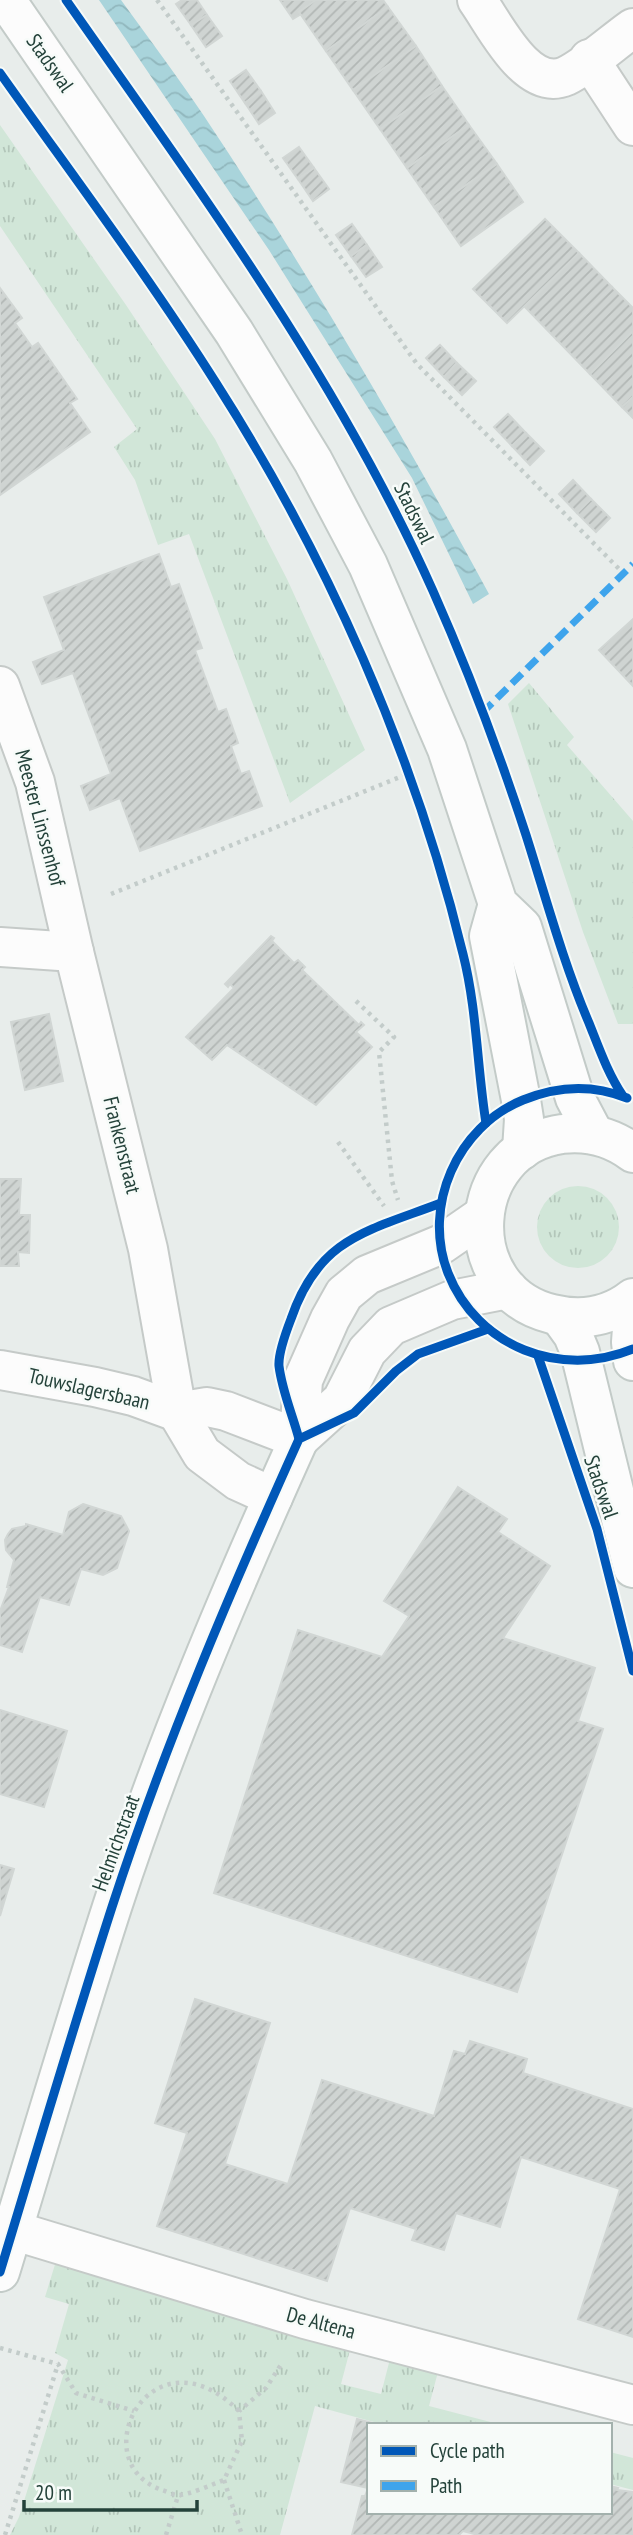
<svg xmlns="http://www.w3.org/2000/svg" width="633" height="2535" viewBox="0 0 633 2535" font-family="'PT Sans Narrow',sans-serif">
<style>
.grass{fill:url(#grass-tufts)}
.pitch{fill:#d1e6d8}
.water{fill:url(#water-waves)}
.building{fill:url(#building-hatch);stroke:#d1d6d4;stroke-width:2}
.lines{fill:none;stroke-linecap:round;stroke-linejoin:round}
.street-casing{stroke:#c5cac8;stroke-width:42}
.secondary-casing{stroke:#c3cbc8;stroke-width:42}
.path{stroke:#c3ccca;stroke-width:4.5;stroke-dasharray:3.5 5;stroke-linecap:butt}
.street{stroke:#fcfcfc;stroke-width:38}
.secondary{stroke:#fcfcfc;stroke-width:38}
.quiet{stroke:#3ea4ec;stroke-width:7;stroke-dasharray:14 7;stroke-linecap:butt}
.cycleway-casing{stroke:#f7fbf9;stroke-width:13}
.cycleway{stroke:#0057b8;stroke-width:9}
.labels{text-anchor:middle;stroke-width:5;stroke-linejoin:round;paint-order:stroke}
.street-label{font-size:21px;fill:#24423a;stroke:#f7fbf9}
</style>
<defs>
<pattern id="grass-tufts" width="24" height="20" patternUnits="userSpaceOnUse" patternTransform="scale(1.75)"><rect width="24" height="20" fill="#d1e6d8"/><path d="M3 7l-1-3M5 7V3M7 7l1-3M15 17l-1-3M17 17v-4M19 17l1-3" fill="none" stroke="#b3c6ba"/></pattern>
<pattern id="water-waves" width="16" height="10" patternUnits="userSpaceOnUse" patternTransform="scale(1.75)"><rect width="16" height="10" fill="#a9d4db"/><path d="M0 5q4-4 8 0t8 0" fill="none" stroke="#91b7bd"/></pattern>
<pattern id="building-hatch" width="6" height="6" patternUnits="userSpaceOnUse" patternTransform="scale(1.75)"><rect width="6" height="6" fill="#cfd4d2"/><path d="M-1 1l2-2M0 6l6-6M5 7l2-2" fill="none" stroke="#b2b7b5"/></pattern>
</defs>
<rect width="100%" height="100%" fill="#e8edeb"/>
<g class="grass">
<polygon points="0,125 126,305 215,439 287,579 365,750 290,803 189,534 158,545 135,480 114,447 137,429 0,226"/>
<polygon points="529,683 574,737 567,745 633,821 633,1024 618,1024 583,932 508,704"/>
<circle cx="578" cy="1227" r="41"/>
<polygon points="57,2258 351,2346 341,2384 381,2394 391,2355 439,2368 429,2406 502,2425 385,2425 315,2406 280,2535 10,2535 19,2517 68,2360 55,2353 69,2304 45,2297"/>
<polygon points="610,2452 633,2458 633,2490 610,2484"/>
</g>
<g class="pitch">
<polygon points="80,2467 109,2477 90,2535 57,2535"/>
<polygon points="154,2494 198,2510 190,2535 140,2535"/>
</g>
<path class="water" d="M99,0H121C149,39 178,77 204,116C307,271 401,431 489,594L473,604L412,478L269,250Z"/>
<g class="building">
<polygon points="182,0 197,0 207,15 191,25 176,4"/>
<polygon points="280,0 316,0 299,12 301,14 293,19"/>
<polygon points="316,0 383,0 388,7 326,51 299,12"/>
<polygon points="388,7 416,46 353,90 326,51"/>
<polygon points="207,15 222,36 206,47 191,25"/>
<polygon points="416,46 442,86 380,129 353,90"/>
<polygon points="246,70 261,91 245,103 230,81"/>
<polygon points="442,86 469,125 407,168 380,129"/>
<polygon points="261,91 275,113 259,124 245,103"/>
<polygon points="469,125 497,164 434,207 407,168"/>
<polygon points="299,147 314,168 298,179 283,158"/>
<polygon points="497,164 523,202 461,246 434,207"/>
<polygon points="314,168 329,189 313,201 298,179"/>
<polygon points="545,219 579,253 507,323 473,289"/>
<polygon points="352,224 367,245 351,256 336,235"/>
<polygon points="367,245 382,267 366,277 351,256"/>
<polygon points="579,253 612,287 557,340 525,307"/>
<polygon points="612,287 633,308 633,331 590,374 557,340"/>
<polygon points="0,288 22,318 15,323 32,347 38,343 77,399 70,403 90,432 0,495"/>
<polygon points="633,331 633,397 622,407 590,374"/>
<polygon points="440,345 457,363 444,377 426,358"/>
<polygon points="457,363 476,381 462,395 444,377"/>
<polygon points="633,397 633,418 622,407"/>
<polygon points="508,414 526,433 512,446 494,427"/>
<polygon points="526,433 544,451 530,465 512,446"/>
<polygon points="573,480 591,499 577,513 559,494"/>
<polygon points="591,499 610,518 596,532 577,513"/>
<polygon points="159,554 171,587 179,584 202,648 195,650 218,712 226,709 238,743 231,746 241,774 249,771 262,806 140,851 120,798 90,810 81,786 111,774 73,673 42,684 33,662 64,650 44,597"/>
<polygon points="633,619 633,686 599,650"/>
<polygon points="271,936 274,938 272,941 294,963 298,960 305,967 302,970 359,1025 361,1022 364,1025 356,1032 372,1047 316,1105 227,1045 212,1060 186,1037 234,988 230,984 228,987 225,984"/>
<polygon points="49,1014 63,1081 25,1090 11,1022"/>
<polygon points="0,1179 21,1179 19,1215 30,1215 29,1253 18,1252 19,1266 0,1266"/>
<polygon points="458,1487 507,1519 498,1532 550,1566 503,1638 595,1668 578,1721 603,1729 517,1992 214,1893 298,1630 382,1657 409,1616 384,1601"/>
<polygon points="83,1504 121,1516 129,1531 117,1568 103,1575 81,1569 69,1605 40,1597 22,1652 0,1645 0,1611 9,1587 7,1587 14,1560 6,1550 5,1540 8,1534 12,1529 26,1526 26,1524 63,1535 69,1512"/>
<polygon points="0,1710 67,1731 44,1807 0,1794"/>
<polygon points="0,1865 14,1869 0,1916"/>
<polygon points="195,1999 270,2023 225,2164 288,2184 322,2080 434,2116 454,2051 465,2054 470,2041 527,2059 523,2073 633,2109 633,2337 578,2319 620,2189 521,2157 500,2227 456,2213 444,2250 412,2240 416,2229 350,2208 327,2281 157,2226 187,2133 155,2123"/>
<polygon points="357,2419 380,2425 369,2425 369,2512 610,2512 610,2486 618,2488 617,2490 633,2492 633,2535 478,2535 463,2531 459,2535 352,2535 362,2496 365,2496 368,2488 341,2482"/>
</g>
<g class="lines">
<defs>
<g id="street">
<path d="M477,0C495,25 527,93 566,76C587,66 613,42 633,28"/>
<polyline points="589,59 633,126"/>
<polyline points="0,686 35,782 74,952 148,1249 177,1412 202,1454 238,1481 273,1497"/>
<polyline points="0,947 74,952"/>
<polyline points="0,1370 95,1387 133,1396 177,1412 207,1407 226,1411 299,1439"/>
<polyline points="299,1439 303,1380 330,1319 344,1294 367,1275 442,1244 484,1215"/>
<polyline points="299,1439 342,1400 367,1351 391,1326 452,1300 508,1289"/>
<polyline points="12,2230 305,2319 633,2405"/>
</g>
<g id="secondary">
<polyline points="6,0 234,332 313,461 368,565 447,749 498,904 522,927 575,1098 594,1134"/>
<polyline points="498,904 489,936 521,1100 524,1119 522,1150"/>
<path d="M633,1153C612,1137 588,1131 562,1134C464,1148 456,1291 552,1314C581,1321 609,1317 633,1298"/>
<polyline points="633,1315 631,1342 633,1361"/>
<polyline points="560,1317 573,1335 580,1352 633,1568"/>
<path d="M0,2272C37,2150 73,2028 112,1907C164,1747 230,1592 299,1439"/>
</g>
</defs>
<use href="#street" class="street-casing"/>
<use href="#secondary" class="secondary-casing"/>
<g class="path">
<polyline points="157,0 417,364 624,574"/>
<polyline points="111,894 405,775"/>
<polyline points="356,1001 394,1037 379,1052 392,1181 398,1200"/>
<polyline points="338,1142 384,1206"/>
<polyline points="0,2348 58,2364 76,2393 134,2411"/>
<path d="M239,2411C151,2324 81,2462 162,2490C166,2491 173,2495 177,2495C187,2496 213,2484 224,2480L242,2441L239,2411L266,2388L282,2363"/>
<polyline points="224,2480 242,2535"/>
<polyline points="5,2535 58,2364"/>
<polyline points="166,2535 178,2496"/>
</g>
<use href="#street" class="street"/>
<use href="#secondary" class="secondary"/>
<polyline class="quiet" points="482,713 633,564"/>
<defs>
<g id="cycleway">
<path d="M66,0C199,190 338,378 433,591C468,670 499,752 526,835C546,898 563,962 589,1023C599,1048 608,1074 623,1096"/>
<path d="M0,73C73,176 149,277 216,383C327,557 414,752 463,954C477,1009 477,1067 486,1123"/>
<path d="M627,1098C592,1084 557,1086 523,1100C457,1127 422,1206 448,1273C477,1347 561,1379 633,1349"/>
<polyline points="538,1356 597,1529 633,1671"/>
<path d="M299,1439C293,1416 282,1391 279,1366C278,1353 286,1332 291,1319C319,1237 368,1231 441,1203"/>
<path d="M0,2272C37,2150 73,2028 112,1907C164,1747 230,1592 299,1439L354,1413L396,1371L418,1354L488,1329"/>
</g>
</defs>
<use href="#cycleway" class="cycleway-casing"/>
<use href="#cycleway" class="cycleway"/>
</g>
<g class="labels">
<g class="street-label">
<text transform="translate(50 63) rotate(55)" y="7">Stadswal</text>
<text transform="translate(414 513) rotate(64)" y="7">Stadswal</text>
<text transform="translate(40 818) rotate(75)" y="7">Meester Linssenhof</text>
<text transform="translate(122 1145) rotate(76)" y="7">Frankenstraat</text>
<text transform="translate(89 1389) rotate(13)" y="7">Touwslagersbaan</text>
<text transform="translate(601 1487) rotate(71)" y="7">Stadswal</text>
<text transform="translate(116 1843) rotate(-70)" y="7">Helmichstraat</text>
<text transform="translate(321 2323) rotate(15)" y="7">De Altena</text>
</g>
</g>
<rect x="367" y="2423" width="245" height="91" fill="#f7fbf9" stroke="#a3b1ad" stroke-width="2"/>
<rect x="381" y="2446" width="35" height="10" fill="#0057b8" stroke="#a3b1ad" stroke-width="2"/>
<text x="430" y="2458" font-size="21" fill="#24423a">Cycle path</text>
<rect x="381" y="2481" width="35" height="10" fill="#3ea4ec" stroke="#a3b1ad" stroke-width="2"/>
<text x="430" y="2493" font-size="21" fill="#24423a">Path</text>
<path d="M24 2500v10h173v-10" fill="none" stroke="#24423a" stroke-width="3.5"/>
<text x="35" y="2500" font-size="21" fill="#24423a" stroke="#f7fbf9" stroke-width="5" paint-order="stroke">20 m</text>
</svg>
